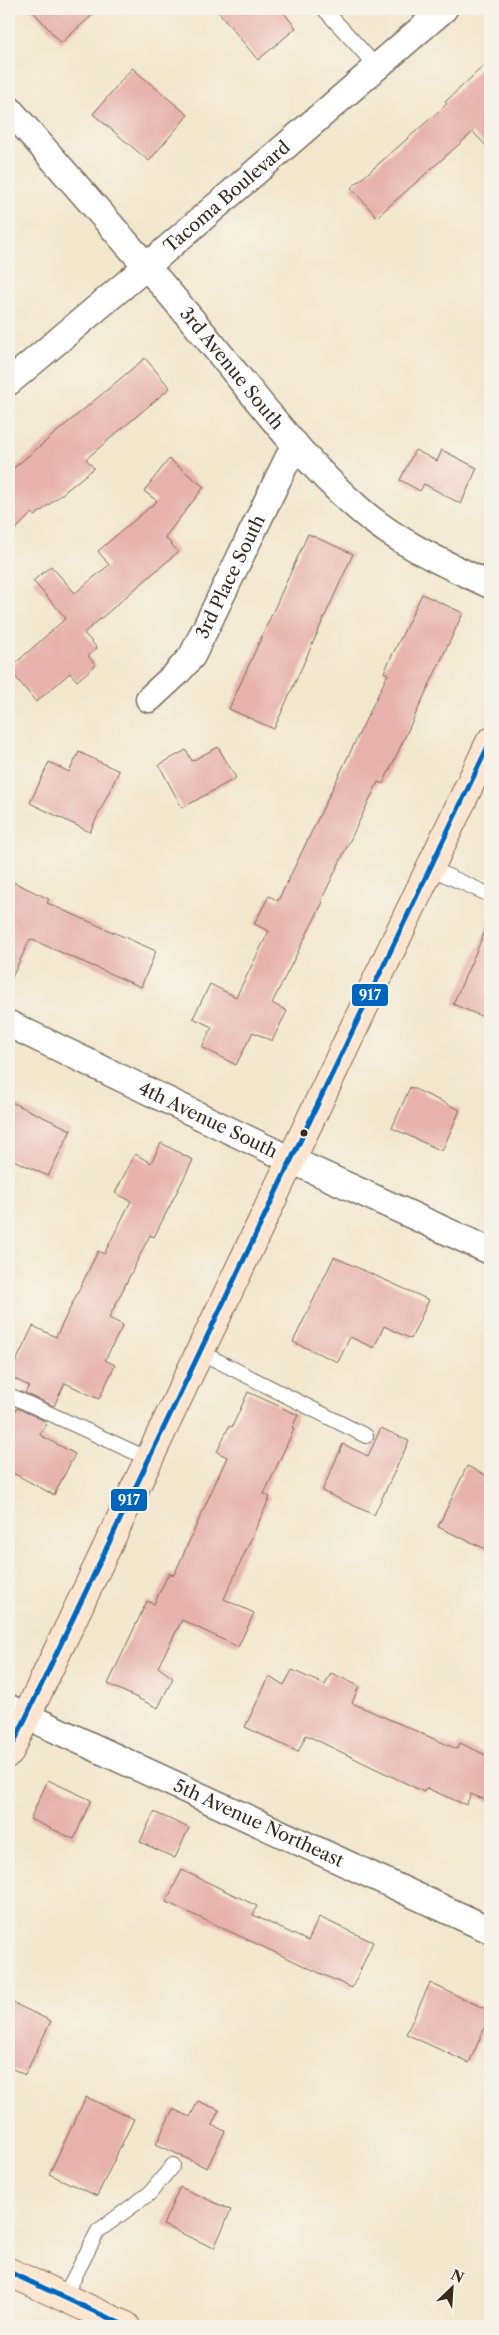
<svg xmlns="http://www.w3.org/2000/svg" width="499" height="2335" viewBox="0 0 499 2335" font-family="'Libre Caslon Text',serif">
<style>
.building{fill:#e7b1ad}
.lines{fill:none;stroke-linecap:round;stroke-linejoin:round}
.lane-casing{stroke:#7b6c5b;stroke-width:16}
.street-casing{stroke:#7b6c5b;stroke-width:29}
.secondary-casing{stroke:#7b6c5b;stroke-width:30}
.lane{stroke:#fff;stroke-width:14}
.street{stroke:#fff;stroke-width:26}
.secondary{stroke:#fce5cf;stroke-width:28}
.bus-1-casing{stroke:#f7f3e8;stroke-width:9}
.bus-1{stroke:#0065bd;stroke-width:5}
.bus-dot{fill:#3b2a1e;stroke:#f7f3e8;stroke-width:2}
.labels{text-anchor:middle;stroke-width:4.5;stroke-linejoin:round;paint-order:stroke}
.street-label{font-size:18px;fill:#3b2a1e;stroke:#f7f3e8}
.line-badge{stroke:#f7f3e8;stroke-width:2}
.badge-label{font-size:14px;text-anchor:middle;font-weight:bold;fill:#fff}
</style>
<rect width="100%" height="100%" fill="#f7f3e8"/>
<filter id="ink" filterUnits="userSpaceOnUse"><feTurbulence type="fractalNoise" baseFrequency=".02" numOctaves="2"/><feDisplacementMap in="SourceGraphic" scale="10" xChannelSelector="R" yChannelSelector="G"/><feConvolveMatrix kernelMatrix="1 2 1 2 8 2 1 2 1" color-interpolation-filters="sRGB"/></filter>
<filter id="wash" filterUnits="userSpaceOnUse"><feTurbulence type="fractalNoise" baseFrequency=".0096" numOctaves="4" result="noise"/><feDisplacementMap in="SourceGraphic" scale="20" xChannelSelector="R" yChannelSelector="G"/><feGaussianBlur stdDeviation="1.12" result="paint"/><feColorMatrix in="noise" values="0 0 0 0 0 0 0 0 0 0 0 0 0 0 0 0 0 1.4 0 .05"/><feComposite in="paint" operator="in"/></filter>
<g filter="url(#wash)">
<rect width="100%" height="100%" fill="#f2e6cd"/>
<g id="blocks">
<g class="building">
<polygon points="31,9 99,9 61,43"/>
<polygon points="216,9 281,9 296,28 258,60"/>
<polygon points="490,60 490,150 473,132 377,217 351,188 447,104 445,102"/>
<polygon points="132,68 188,115 149,161 93,114"/>
<polygon points="145,358 170,388 86,459 94,468 35,516 32,513 9,536 9,472"/>
<polygon points="415,450 437,461 442,450 477,468 461,504 424,484 420,491 400,480"/>
<polygon points="169,459 204,487 165,537 178,552 84,633 97,648 88,656 96,665 77,681 70,673 36,702 9,669 66,618 33,581 51,566 75,593 109,565 98,551 157,501 144,491"/>
<polygon points="308,534 353,554 274,729 229,709"/>
<polygon points="422,594 463,613 383,784 378,782 321,901 323,902 272,1003 287,1011 272,1041 253,1032 236,1065 202,1047 212,1027 193,1018 210,984 236,997 269,931 254,924 269,896 278,901 388,674 384,672"/>
<polygon points="218,747 236,778 182,808 159,765 186,750 192,761"/>
<polygon points="79,752 119,771 90,832 30,803 49,762 69,772"/>
<polygon points="9,880 49,899 47,903 156,951 141,987 30,939 9,984"/>
<polygon points="490,920 490,1020 453,1004"/>
<polygon points="410,1087 460,1110 442,1151 392,1128"/>
<polygon points="9,1101 71,1130 48,1176 9,1158"/>
<polygon points="161,1143 193,1160 154,1237 150,1235 109,1318 123,1325 105,1360 115,1365 99,1399 65,1383 54,1406 25,1393 29,1386 9,1376 33,1326 56,1337 98,1251 104,1254 131,1201 115,1193 135,1154 151,1163"/>
<polygon points="334,1257 429,1300 411,1339 384,1326 374,1348 350,1337 338,1362 293,1342"/>
<polygon points="248,1392 298,1415 292,1428 294,1429 264,1494 270,1497 224,1599 254,1613 238,1647 182,1620 158,1667 173,1678 158,1708 108,1684 147,1601 154,1604 169,1573 174,1575 227,1457 217,1452 229,1426 232,1427"/>
<polygon points="17,1408 47,1422 40,1435 75,1454 54,1495 9,1471 9,1425"/>
<polygon points="381,1428 409,1441 374,1515 322,1491 343,1444 368,1456"/>
<polygon points="467,1466 490,1477 490,1551 438,1527"/>
<polygon points="292,1670 325,1685 331,1673 359,1686 352,1703 457,1749 460,1743 490,1757 490,1802 471,1794 466,1805 426,1788 424,1792 306,1735 298,1752 245,1727 269,1677 284,1685"/>
<polygon points="48,1780 91,1800 74,1839 30,1819"/>
<polygon points="154,1812 189,1828 175,1858 140,1842"/>
<polygon points="182,1870 257,1906 253,1915 308,1941 319,1917 373,1942 352,1988 166,1902"/>
<polygon points="430,1983 490,2011 490,2016 469,2063 406,2034"/>
<polygon points="9,2001 51,2021 25,2075 9,2067"/>
<polygon points="86,2097 134,2119 97,2196 49,2174"/>
<polygon points="198,2101 219,2110 212,2125 225,2131 207,2168 156,2144 173,2109 190,2117"/>
<polygon points="180,2187 231,2210 214,2248 163,2225"/>
</g>
</g>
</g>
<g filter="url(#ink)">
<use href="#blocks" fill-opacity="0" stroke="#7b6c5b" stroke-width="1"/>
<g class="lines">
<defs>
<g id="lane">
<polyline points="324,9 377,67"/>
<polyline points="430,868 490,895"/>
<polyline points="200,1352 366,1436"/>
<polyline points="9,1395 149,1459"/>
<polyline points="64,2297 98,2231 150,2193 173,2165"/>
</g>
<g id="street">
<path id="s1" d="M9,109C74,183 139,256 202,332C252,392 300,458 360,510C398,543 445,564 490,585"/>
<path id="s2" d="M9,382L147,266L444,9"/>
<path id="s3" d="M149,699L176,674L192,656L295,444"/>
<path id="s4" d="M9,1024L291,1160L490,1251"/>
<path id="s5" d="M9,1708L490,1930"/>
</g>
<g id="secondary">
<polyline points="9,1753 490,742"/>
<polyline points="9,2272 126,2326"/>
</g>
</defs>
<use href="#lane" class="lane-casing"/>
<use href="#street" class="street-casing"/>
<use href="#secondary" class="secondary-casing"/>
<use href="#lane" class="lane"/>
<use href="#street" class="street"/>
<use href="#secondary" class="secondary"/>
<defs>
<g id="bus-1">
<polyline points="9,1753 490,742"/>
<polyline points="9,2272 126,2326"/>
</g>
</defs>
<use href="#bus-1" class="bus-1-casing"/>
<use href="#bus-1" class="bus-1"/>
</g>
</g>
<circle class="bus-dot" cx="304" cy="1133" r="4.5"/>
<g class="labels">
<g class="street-label">
<text dy="6" stroke="none"><textPath href="#s2" startOffset="286">Tacoma Boulevard</textPath></text>
<text dy="6" stroke="none"><textPath href="#s1" startOffset="342">3rd Avenue South</textPath></text>
<text dy="6" stroke="none"><textPath href="#s3" startOffset="149">3rd Place South</textPath></text>
<text dy="6" stroke="none"><textPath href="#s4" startOffset="221">4th Avenue South</textPath></text>
<text dy="6" stroke="none"><textPath href="#s5" startOffset="275">5th Avenue Northeast</textPath></text>
</g>
</g>
<g class="line-badge">
<rect x="351" y="983" width="38" height="24" rx="5" fill="#0065bd"/>
<rect x="110" y="1488" width="38" height="24" rx="5" fill="#0065bd"/>
</g>
<g class="badge-label">
<text x="370" y="1000">917</text>
<text x="129" y="1505">917</text>
</g>
<rect width="499" height="2335" fill="none" stroke="#f7f3e8" stroke-width="30"/>
<g transform="translate(452 2288) rotate(25)" stroke="#f7f3e8" stroke-width="4" paint-order="stroke">
<path d="M0-4L9 19L0 12L-9 19Z" fill="#3b2a1e"/>
<text y="-8" font-size="14" font-weight="bold" text-anchor="middle" fill="#3b2a1e">N</text>
</g>
</svg>
